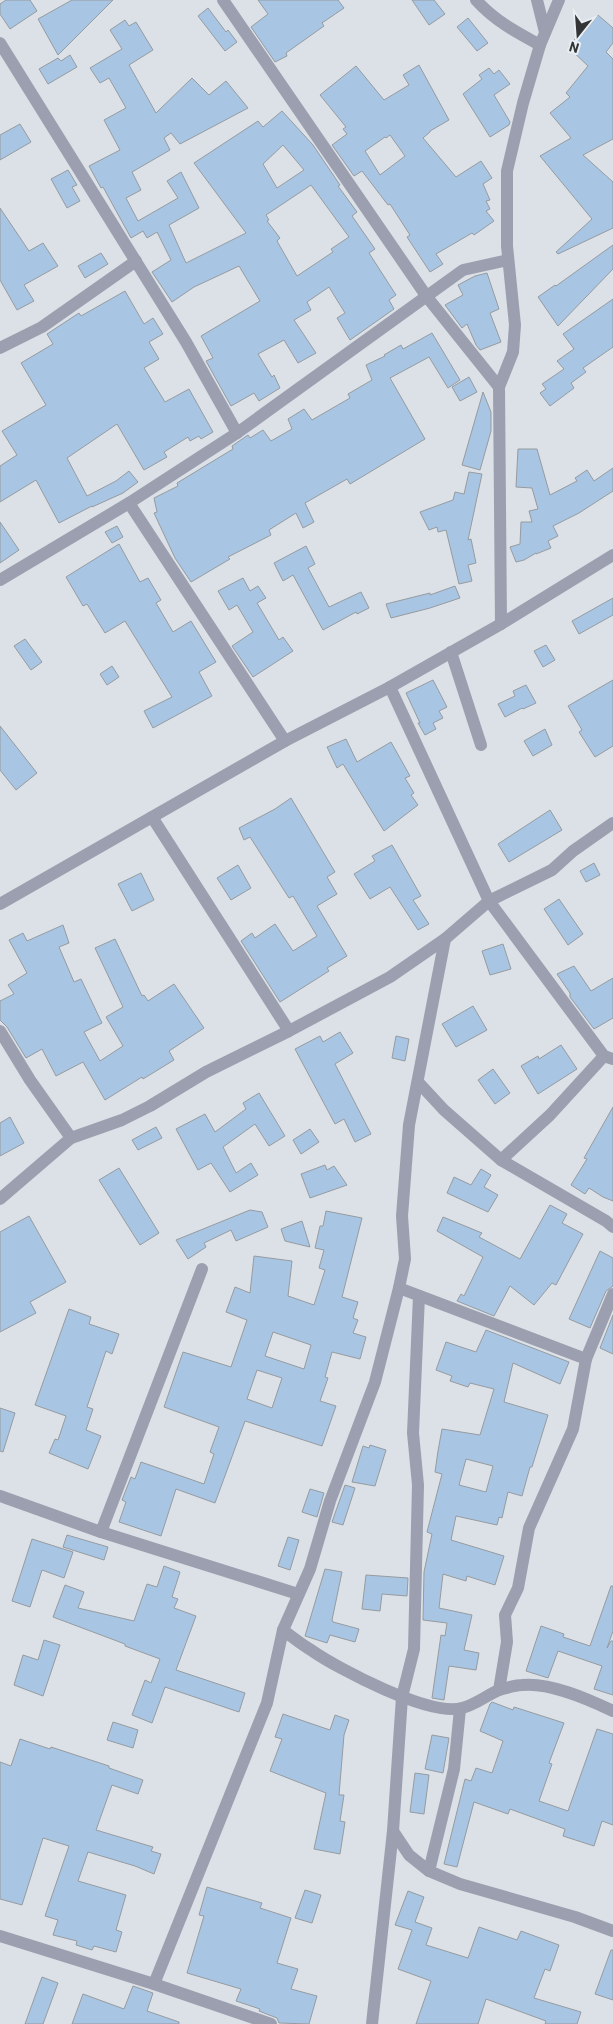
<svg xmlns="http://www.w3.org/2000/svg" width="613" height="2024" viewBox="0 0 613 2024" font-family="Barlow,sans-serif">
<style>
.building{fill:#a8c6e3;stroke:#969ba0;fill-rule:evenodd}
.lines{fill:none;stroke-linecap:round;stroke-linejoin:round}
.minor{stroke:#9b9faf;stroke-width:12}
</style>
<rect width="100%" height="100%" fill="#dbe1e6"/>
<g class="building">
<polygon points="6,0 30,0 37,11 10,29 0,14 0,4"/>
<polygon points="72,0 113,0 58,55 38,19"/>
<polygon points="258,0 338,0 344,8 322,23 324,26 286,53 287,56 275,62 251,27 268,14"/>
<polygon points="412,0 434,0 445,14 429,25"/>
<polygon points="208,8 226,32 228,30 237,42 225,51 198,16"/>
<polygon points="598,15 613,28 613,43 606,52 613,59 613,139 583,155 613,182 613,228 558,254 556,252 592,219 540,156 571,138 550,113 570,97 566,93 588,66 568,47 581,32 583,34"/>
<polygon points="468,18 488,43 477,51 457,27"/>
<path d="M125,20L129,26L136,22L153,50L129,65L156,113L192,78L209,95L226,81L248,108L180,144L171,133L164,138L170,150L132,172L141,190L126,198L138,221L178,198L167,181L181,172L199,208L169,225L186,263L246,233L194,163L258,121L263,127L282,111L313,145L340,185L338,186L357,212L352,216L375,249L369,253L396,295L389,300L394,309L350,340L337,318L345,313L329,287L307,302L311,310L294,320L316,353L298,363L284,340L258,354L272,377L274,375L280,388L259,401L254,393L231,406L206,361L213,358L201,336L260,301L239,266L194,287L172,302L152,272L171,260L157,232L147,238L143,231L131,238L103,187L101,188L89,166L120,150L104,120L126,108L109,78L100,83L90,68L122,49L110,30ZM283,145L304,170L277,188L263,164ZM311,185L349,237L331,249L333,252L297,276L277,241L280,238L267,221L269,220L266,215Z"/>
<polygon points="70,55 77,67 48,84 39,69 58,58 61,61"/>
<path d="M419,65L449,120L430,131V132L423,138L456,177L481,161L492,178L483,184L490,200L486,201L490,209L486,211L494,221L474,235L472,233L436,254L443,264L430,272L407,237L410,235L390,204L388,205L362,171L354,176L332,145L347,134L343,129L346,127L320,95L356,66L384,100L409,85L403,75ZM390,135L405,156L380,175L365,151L385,137L386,138Z"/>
<polygon points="489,68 494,74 499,70 510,84 494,95 510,122 509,125 490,137 463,94 482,79 479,75"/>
<polygon points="20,124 31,142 0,160 0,135"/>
<polygon points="68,170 77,185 72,187 80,201 67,208 51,179"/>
<polygon points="0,208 29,251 43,243 58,266 24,285 34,301 17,310 0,280"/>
<polygon points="613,245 613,269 558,326 538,297 555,285 556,286"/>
<polygon points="101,253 108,264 85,278 78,266"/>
<polygon points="487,273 499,309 490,313 501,342 480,350 476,345 467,324 462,328 445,305 463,295 458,285 475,276"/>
<polygon points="125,291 144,324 153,318 163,334 149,342 159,359 144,368 165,402 189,389 213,432 201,439 199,436 190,441 188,437 164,452 167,457 144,470 117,424 67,458 87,496 116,481 129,471 138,482 123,493 92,507 92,506 59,523 36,480 0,502 0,466 17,455 2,431 46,405 21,363 53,344 47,334 79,313 81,316"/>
<polygon points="613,299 613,347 583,368 586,372 571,383 574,388 550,406 540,393 546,389 542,384 564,369 557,361 574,349 563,334"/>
<polygon points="432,333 460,380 448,388 429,357 390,378 425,439 350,484 347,479 305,503 314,522 303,528 296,513 269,530 271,535 228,557 230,559 191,582 175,558 154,513 157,512 154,498 178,486 177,483 233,449 232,446 248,435 250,438 263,430 271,441 292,429 288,419 304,409 312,420 350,398 348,394 372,380 366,365 385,356 384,355 401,345 403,349"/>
<polygon points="469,377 477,392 460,401 452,387"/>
<polygon points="483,392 491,412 491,431 480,470 462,465"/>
<polygon points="518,449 537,449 550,495 577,481 575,478 587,470 594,481 613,468 613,491 579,513 553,526 558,536 548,541 551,548 536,554 536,553 524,560 516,562 510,547 520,544 521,522 532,522 529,511 538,509 532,488 516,487"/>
<polygon points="469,472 482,474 468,540 471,539 476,563 468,565 472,581 459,584 446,530 438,532 437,527 429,530 420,512 453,500 455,492 464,494"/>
<polygon points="0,522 19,550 0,563"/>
<polygon points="117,526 123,537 112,543 105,532"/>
<polygon points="119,544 140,582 148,578 161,600 156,603 173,632 191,621 216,662 199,672 212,696 153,728 144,711 172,697 125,621 105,633 87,604 83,606 66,577"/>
<polygon points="306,546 315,564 308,568 329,607 361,592 369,608 357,614 356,612 323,630 293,575 283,581 274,563"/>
<polygon points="243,578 250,591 258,586 266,598 257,603 279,640 283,637 293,651 253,677 232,646 253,632 237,605 229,610 218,591"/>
<polygon points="455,586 460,598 430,608 391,618 386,604 430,593 430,595"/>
<polygon points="613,598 613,615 579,634 572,621"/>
<polygon points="25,639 42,662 31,670 14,646"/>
<polygon points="546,645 555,660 543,667 534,651"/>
<polygon points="112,666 119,677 107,685 100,674"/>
<polygon points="433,680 447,707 439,711 443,718 433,723 436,729 425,735 418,723 420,723 406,693"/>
<polygon points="613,680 613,746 595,757 579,732 582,730 568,706"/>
<polygon points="526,685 536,703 523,709 522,708 505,717 498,704 515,696 513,691"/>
<polygon points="0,726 37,773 16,790 0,770"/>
<polygon points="545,729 552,745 533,756 524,741"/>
<polygon points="346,739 357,762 391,742 410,776 405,778 414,793 411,795 418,805 384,831 343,764 337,768 327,747"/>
<polygon points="291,798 335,872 327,877 337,894 317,906 347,956 327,968 329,971 280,1002 241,941 252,933 255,938 275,924 293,951 317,936 293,896 289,898 250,837 244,840 239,828 275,809"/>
<polygon points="550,810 562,830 509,862 498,844"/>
<polygon points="392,845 421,896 413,900 429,924 418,930 390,887 370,899 354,874 375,861 372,856"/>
<polygon points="594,863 600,875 586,882 580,871"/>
<polygon points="238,865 251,888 231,900 217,878"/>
<polygon points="141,873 154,900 132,911 118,884"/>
<polygon points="559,899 583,934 568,945 544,909"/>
<polygon points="63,925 69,943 59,947 74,982 81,979 102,1023 84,1032 100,1061 123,1046 106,1017 123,1007 95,948 115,939 142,996 144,995 148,1001 174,984 204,1028 169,1051 174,1060 143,1079 142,1077 105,1100 83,1062 56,1076 42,1049 26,1058 7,1027 0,1020 0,1001 14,994 8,985 27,973 9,940 23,933 27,941"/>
<polygon points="503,944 511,969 490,975 482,951"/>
<polygon points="574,966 591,991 613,978 613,1018 594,1029 570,997 570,993 557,974"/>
<polygon points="473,1006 487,1030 456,1047 442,1024"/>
<polygon points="340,1032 353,1053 335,1064 371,1134 355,1142 344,1119 335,1124 295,1049 320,1036 323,1042"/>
<polygon points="396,1036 409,1039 405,1061 392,1058"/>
<polygon points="561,1045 577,1069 538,1094 521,1066 538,1056 539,1059"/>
<polygon points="493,1069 510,1093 495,1104 478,1080"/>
<polygon points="259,1093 285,1136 269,1146 255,1124 223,1147 236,1173 251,1163 258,1175 230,1192 211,1163 198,1170 176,1129 205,1114 215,1132 246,1109 243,1103"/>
<polygon points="613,1107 613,1201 603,1197 589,1188 585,1194 571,1185 587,1159 584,1158"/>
<polygon points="10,1117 24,1143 0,1156 0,1123"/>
<polygon points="156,1127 162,1138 138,1150 132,1140"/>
<polygon points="310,1129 319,1142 301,1154 293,1140"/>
<polygon points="325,1165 327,1170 334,1166 347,1185 310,1198 301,1174"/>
<polygon points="119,1168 159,1233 140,1245 99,1180"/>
<polygon points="481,1169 491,1175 484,1187 498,1195 488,1212 447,1193 454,1177 471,1185"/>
<polygon points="550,1205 567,1214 562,1223 583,1234 556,1285 552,1283 534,1305 510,1286 494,1316 457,1301 461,1294 464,1296 483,1257 437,1231 443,1217 482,1233 479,1237 520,1259"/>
<polygon points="250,1210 262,1212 268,1227 236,1241 231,1230 204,1243 206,1247 188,1259 176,1240"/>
<path d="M326,1211L362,1218L342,1297L358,1302L353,1318L358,1320L353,1333L366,1337L360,1359L332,1352L325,1377L328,1378L320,1401L336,1406L322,1446L245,1421L215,1503L176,1489L161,1536L119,1522L126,1502L122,1500L131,1477L135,1479L141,1462L204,1484L214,1454L210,1452L219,1427L164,1407L183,1352L231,1367L247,1320L226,1312L235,1287L250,1293L254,1256L292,1261L288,1296L314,1305L325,1270L319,1268L324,1250L315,1248L320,1226H323ZM273,1332L311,1345L304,1369L265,1356ZM257,1370L282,1378L272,1408L247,1399Z"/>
<polygon points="29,1216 66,1282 30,1302 36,1313 0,1332 0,1232"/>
<polygon points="302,1221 310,1247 285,1241 281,1229"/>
<polygon points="600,1251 613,1258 613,1286 606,1291 590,1328 569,1319"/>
<polygon points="69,1309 91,1317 89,1324 119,1334 112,1354 106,1351 87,1407 93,1409 86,1430 101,1436 88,1469 49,1453 55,1439 58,1440 66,1416 35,1405"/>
<polygon points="613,1315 613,1354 600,1348"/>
<path d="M486,1330L569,1362L560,1384L513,1363L504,1402L548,1415L532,1467H530L522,1496L508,1492L502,1518L499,1517L497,1525L456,1516L451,1540L504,1556L495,1585L467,1576L466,1581L443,1574L439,1608L472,1615L464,1650L479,1653L476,1670L449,1666L444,1700L432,1698L441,1635L445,1636L447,1623L423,1620L424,1572L432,1534L427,1532L442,1474L435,1472L438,1451L442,1429L480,1435L494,1389L470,1383L468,1387L450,1381L452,1376L436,1370L446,1342L476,1352ZM466,1459L493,1466L486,1492L459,1485Z"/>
<polygon points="0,1408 15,1413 3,1452 0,1451"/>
<polygon points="370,1445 386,1450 375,1486 352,1482 363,1446 369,1448"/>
<polygon points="345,1485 355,1488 343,1525 332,1522"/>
<polygon points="310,1489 324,1493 317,1517 302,1512"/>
<polygon points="67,1535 108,1547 104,1560 63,1547"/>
<polygon points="288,1537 299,1540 290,1570 278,1566"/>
<polygon points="32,1539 73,1552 64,1578 42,1570 30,1607 12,1601"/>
<polygon points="164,1566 180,1572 172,1597 178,1599 174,1608 196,1616 176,1670 245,1693 239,1712 165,1687 152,1723 132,1715 145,1680 151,1683 160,1659 125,1646 125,1644 53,1617 65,1585 84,1592 78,1608 134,1621 147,1584 157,1587"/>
<polygon points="325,1569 342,1572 332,1620 333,1622 359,1629 355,1642 330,1635 327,1643 305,1636"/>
<polygon points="366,1575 408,1578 407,1596 382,1594 380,1611 362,1609"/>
<polygon points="611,1586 613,1586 613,1631 607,1648 611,1641 613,1641 613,1695 594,1689 602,1666 558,1651 548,1678 526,1671 541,1626 564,1634 563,1637 590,1646"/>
<polygon points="44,1640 60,1645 43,1696 14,1685 23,1655 38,1660"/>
<polygon points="492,1702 513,1710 514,1707 564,1723 549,1763 552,1764 539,1801 568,1811 597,1729 613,1734 613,1825 602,1821 594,1846 563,1836 565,1829 510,1809 508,1814 474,1802 457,1867 444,1864 465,1779 471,1781 476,1768 492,1773 503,1741 480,1731 490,1704"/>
<polygon points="283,1714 330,1730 335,1715 349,1720 344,1735 339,1795 344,1795 340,1821 345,1822 340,1854 314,1849 326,1793 270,1771 282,1739 275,1737"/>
<polygon points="113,1722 138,1730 133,1748 107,1740"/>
<polygon points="432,1735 449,1738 443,1773 425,1769"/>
<polygon points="20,1739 50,1749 51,1747 109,1766 109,1768 143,1780 138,1794 112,1785 96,1830 153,1847 151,1851 161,1854 154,1874 135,1866 88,1852 78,1881 126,1895 116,1930 122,1932 116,1952 94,1946 92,1950 76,1945 77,1941 53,1935 58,1920 45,1916 69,1846 43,1838 22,1905 0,1899 0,1762 11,1766"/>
<polygon points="415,1773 429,1775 424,1814 410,1812"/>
<polygon points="207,1887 262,1903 260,1908 291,1918 277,1963 298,1969 291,1989 317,1996 309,2024 279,2023 277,2018 259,2011 260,2009 236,2001 241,1989 187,1973 204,1916 199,1915"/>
<polygon points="305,1890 321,1895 312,1923 295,1918"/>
<polygon points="408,1891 424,1897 415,1922 432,1928 426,1945 468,1958 479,1927 517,1940 521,1931 559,1945 550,1971 545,1969 534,1998 581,2012 577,2024 545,2024 546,2021 486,1999 478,2024 416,2024 431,1981 398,1969 412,1930 395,1925"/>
<polygon points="611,1950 613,1950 613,2000 595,1994"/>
<polygon points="42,1977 58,1983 43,2024 25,2024"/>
<polygon points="133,1986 153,1993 147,2011 179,2022 179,2024 72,2024 83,1994 124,2009"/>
</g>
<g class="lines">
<g class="minor">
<polyline points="223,0 427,297 499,387"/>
<path d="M476,0C495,21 516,32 540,45"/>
<polyline points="537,0 545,32"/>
<polyline points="0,43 186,342 237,433"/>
<polyline points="0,348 42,327 136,261"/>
<polyline points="129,503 285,741"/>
<polyline points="0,580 129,503 237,433 463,270 508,260"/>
<polyline points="501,624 499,387 513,352 515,325 507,246 507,171 523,103 540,45 559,0"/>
<polyline points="451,652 481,745"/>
<polyline points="390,687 489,901 604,1056 613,1059"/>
<polyline points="152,817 289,1031"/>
<polyline points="0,904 285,741 390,687 501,624 613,555"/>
<path d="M445,939L409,1125L402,1216L405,1259L399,1288L375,1382L330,1501L310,1569L283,1630C292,1637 301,1644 311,1650C338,1669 430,1717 462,1708C475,1705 487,1695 499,1690L507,1642L505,1615L518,1588L529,1528L573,1429L586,1359L613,1294"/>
<polyline points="0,1031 30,1080 71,1138"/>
<polyline points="418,1082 444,1110 501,1160 606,1221 613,1227"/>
<polyline points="501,1160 550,1115 604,1056"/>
<polyline points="0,1199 71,1138 122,1120 150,1106 206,1072 289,1031 390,977 445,939 489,901 552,870 573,851 613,823"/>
<polyline points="399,1288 586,1359"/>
<polyline points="0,1496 101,1532 298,1594"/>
<polyline points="101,1532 202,1269"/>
<path d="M499,1690C507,1688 515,1685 522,1685C550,1682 588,1699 613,1711"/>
<polyline points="393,1831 409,1855 429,1871 460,1884 575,1917 613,1931"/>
<polyline points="429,1871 454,1769 460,1709"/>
<polyline points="0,1936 154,1984 271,2024"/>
<polyline points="154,1984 267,1703 283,1630"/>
<polyline points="372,2024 393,1831 402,1697 414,1649 418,1485 413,1433 419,1296"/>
</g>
</g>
<g transform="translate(578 35) rotate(197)" stroke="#e8eef3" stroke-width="4" paint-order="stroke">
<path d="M0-4L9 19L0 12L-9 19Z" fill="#323436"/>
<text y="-8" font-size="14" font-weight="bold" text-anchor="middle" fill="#323436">N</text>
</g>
</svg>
